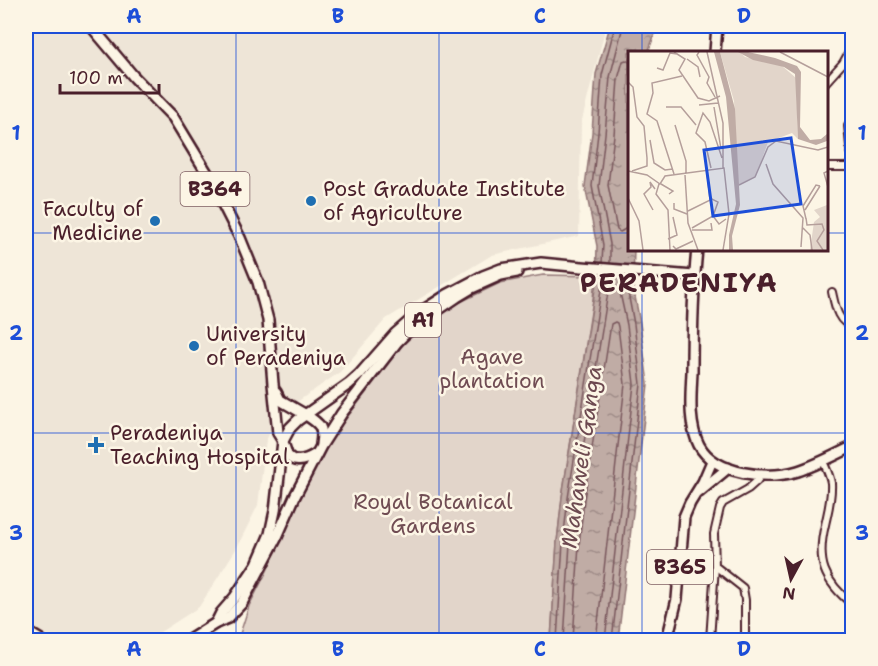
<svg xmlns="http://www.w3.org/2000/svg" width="878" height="666" viewBox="0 0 878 666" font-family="'Shantell Sans',sans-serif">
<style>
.built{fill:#eee5d7}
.garden{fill:#e2d5ca;stroke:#967a7a;stroke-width:1.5}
.water{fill:url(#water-ripples);stroke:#917474;stroke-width:1.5}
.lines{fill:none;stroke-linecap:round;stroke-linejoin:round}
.shore{stroke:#79575c;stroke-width:1.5}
.minor-casing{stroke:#4a1f2b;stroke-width:10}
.primary-casing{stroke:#4a1f2b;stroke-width:14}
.trunk-casing{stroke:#4a1f2b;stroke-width:14}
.minor{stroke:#fcf5e5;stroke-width:6}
.primary{stroke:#fcf5e5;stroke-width:9}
.trunk{stroke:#fcf5e5;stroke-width:9}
.grid{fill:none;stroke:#1d4ed8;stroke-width:1.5;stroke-opacity:0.55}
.poi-dot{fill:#1f6fb2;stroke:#fcf5e5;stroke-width:2}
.labels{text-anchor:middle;stroke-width:5;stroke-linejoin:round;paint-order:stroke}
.shield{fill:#fcf5e5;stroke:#7f5f63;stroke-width:1.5}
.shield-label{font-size:20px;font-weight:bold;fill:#4a1f2b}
.poi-label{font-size:21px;fill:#4a1f2b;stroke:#fcf5e5;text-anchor:start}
.park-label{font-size:21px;fill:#704c53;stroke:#fcf5e5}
.water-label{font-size:22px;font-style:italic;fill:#6d4950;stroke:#fcf5e5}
.district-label{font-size:27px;font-weight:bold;letter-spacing:1.5px;fill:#4a1f2b;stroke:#fcf5e5}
.inset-road{fill:none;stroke:#b59f9b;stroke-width:1.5}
.view{fill:#1d4ed8;fill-opacity:0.15;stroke:#1d4ed8;stroke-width:3}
.inset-edge{fill:none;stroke:#4a1f2b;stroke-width:3}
.neatline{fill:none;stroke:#1d4ed8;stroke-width:2}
.grid-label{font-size:20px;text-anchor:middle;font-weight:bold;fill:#1d4ed8}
</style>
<defs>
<pattern id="water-ripples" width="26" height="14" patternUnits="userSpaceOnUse" patternTransform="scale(1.5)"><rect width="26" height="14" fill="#c0aca5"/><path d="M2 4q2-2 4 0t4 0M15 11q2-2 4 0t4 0" fill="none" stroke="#9e8b87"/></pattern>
</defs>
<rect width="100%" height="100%" fill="#fcf5e5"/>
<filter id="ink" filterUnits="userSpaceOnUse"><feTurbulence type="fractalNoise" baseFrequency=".0167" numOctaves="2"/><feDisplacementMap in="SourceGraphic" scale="12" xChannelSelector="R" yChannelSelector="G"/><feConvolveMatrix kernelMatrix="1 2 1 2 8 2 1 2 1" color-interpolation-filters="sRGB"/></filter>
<g filter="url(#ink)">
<polygon class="built" points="26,26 606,26 581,124 579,236 492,255 386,319 340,372 281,413 266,440 258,505 236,549 199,607 151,638 144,640 52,640 26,624"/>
<polygon class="garden" points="543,275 595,276 593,299 562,497 557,542 551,640 238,640 249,606 267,571 323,450 332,437 405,342 456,304 500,283"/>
<polygon class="water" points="610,26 658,26 648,52 629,52 629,249 634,249 633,286 640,323 648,384 618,640 551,640 557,542 562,497 596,283 597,246 585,186 592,133 596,74"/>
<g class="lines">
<g class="shore">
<polyline points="629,62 626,60 623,61 618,79 614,135 608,185 617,230 620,232 629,227"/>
<polyline points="602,263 603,245 592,186 598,133 602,75 615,26"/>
<polyline points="610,263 610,244 599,186 605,134 610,77 623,26"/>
<polyline points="557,640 563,542 568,498 602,284 602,275"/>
<polyline points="564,640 570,543 575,499 609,286 610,275"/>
<polyline points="573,640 579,544 584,500 611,324 615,322 617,323 618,327 625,384 596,640"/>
<polyline points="605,640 634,384 627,325 619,288 620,276"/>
<polyline points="612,640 641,384 634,324 627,287 627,277"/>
</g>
<defs>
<g id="minor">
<polyline points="826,82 843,63 852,47"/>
<polyline points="848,126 852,167"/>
<polyline points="826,167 852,167"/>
<path d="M832,292C835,305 837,322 852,326"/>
<path d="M823,461C826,468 830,476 831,483C832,498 828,511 825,525C816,562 824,581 852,604"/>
<polyline points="715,566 743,588 745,600 745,640"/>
<polyline points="710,640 715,566 714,534 720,508 723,503 748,489 757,481 762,474"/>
</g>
<g id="primary">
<polyline points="91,26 134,77 173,117 207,173 240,238 258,282 268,320 273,384 278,433 283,441"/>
<polyline points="276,392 280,400 306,415"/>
<polyline points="699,492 728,468"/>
<polyline points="667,640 677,599 684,517 690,503 703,482 712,461"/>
</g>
<g id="trunk">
<polyline points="715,52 717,26"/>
<path d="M697,249C693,290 692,331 692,372C691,395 688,424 699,445C715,475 768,480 798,471C817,465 835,455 852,447"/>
<path d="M306,415C320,424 324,427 321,444"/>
<path d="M284,445C284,446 287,454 287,455C295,465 308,459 316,454"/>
<polyline points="216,623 221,613 235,597 257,564 270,534 275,511 283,441 290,428 298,420 349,384 359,375 395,334 419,313 447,295 483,276 501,269 541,263 582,267 694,276"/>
<polyline points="26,631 41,640"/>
<polyline points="189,640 216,623 228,618 242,603 277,537 295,496 321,446 342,413 397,342 410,329 457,297 472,288 501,275 517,272"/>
</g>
</defs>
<use href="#minor" class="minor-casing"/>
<use href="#primary" class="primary-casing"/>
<use href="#trunk" class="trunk-casing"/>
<use href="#minor" class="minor"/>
<use href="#primary" class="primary"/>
<use href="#trunk" class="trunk"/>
</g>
</g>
<path class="grid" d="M236,26V640M439,26V640M642,26V52M26,233H629M826,233H852M642,249V640M26,433H852"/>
<g class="poi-dot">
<circle cx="311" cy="201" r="6"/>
<circle cx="155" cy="221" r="6"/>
<circle cx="194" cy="346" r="6"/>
<path d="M93 436h6v6h6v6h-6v6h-6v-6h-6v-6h6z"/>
</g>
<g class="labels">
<g class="shield">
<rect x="180.5" y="172" width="69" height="34" rx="4.5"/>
<rect x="405" y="303" width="36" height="34" rx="4.5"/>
<rect x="647" y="550" width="66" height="34" rx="4.5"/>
</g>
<g class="shield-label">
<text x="215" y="196">B364</text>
<text x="423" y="327">A1</text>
<text x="680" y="574">B365</text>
</g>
<g class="poi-label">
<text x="323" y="196">Post Graduate Institute<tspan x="323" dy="24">of Agriculture</tspan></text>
<text x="143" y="216" text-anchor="end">Faculty of<tspan x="143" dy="24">Medicine</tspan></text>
<text x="206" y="341">University<tspan x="206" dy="24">of Peradeniya</tspan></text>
<text x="110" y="440">Peradeniya<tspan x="110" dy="24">Teaching Hospital</tspan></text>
</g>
<g class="park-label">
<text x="492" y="364">Agave<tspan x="492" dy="24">plantation</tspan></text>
<text x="433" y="509">Royal Botanical<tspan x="433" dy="24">Gardens</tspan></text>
</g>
<g class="water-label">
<text transform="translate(581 457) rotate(-82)" y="8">Mahaweli Ganga</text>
</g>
<g class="district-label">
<text x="679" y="292">PERADENIYA</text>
</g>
</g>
<g transform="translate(628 51)">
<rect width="200" height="200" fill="#fcf5e5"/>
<path d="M199,154V199H182L186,171L192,166L186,159Z" fill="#e2d5ca"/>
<path d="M92,1H112L117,6L153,14L168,27L170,88L164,82L140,91L128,125L110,134L106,50Z" fill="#e2d5ca"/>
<path d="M86,1H92L107,58L112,154L104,185L105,199H101V184L108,153L98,46ZM110,1H120L147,7L169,15L173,21L172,76L182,89L193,88L199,83V90L188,94L170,88L167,23L156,16L125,9Z" fill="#c0aca5"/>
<path class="inset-road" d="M46,1L57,8L51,19L70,47L81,50L92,45M71,1L69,4L81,26L79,32L87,46M79,1L95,72V117M152,1L200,26M59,8L70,16L72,26M29,17L35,19L42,2L49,3M0,31L5,36L9,66L16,75L19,107V115L4,120M71,54L90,52M38,56H53L68,74M86,56L93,98M47,74L58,110V122M22,89L26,112L37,119L45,118M138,113L145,133L175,167L173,196M83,117L77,91L68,82L75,62L82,71L94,107M0,120L19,124L32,133L37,125L96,117L101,163L95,199M200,120L196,122L200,136M79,122L82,149M46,123L29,70L19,63L25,42L24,32L54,25M57,124L60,172L70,199M31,133L28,143L40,159L42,199M33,133L45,140L41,143M111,134L127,126L140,96L148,90L190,99L200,96M0,147L11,170L15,199M46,152V158L59,163M25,159L16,143L23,136L22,131L27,138M177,159L192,135M60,160L84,148L90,151L85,165L64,177M85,165L91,173L98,168M178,167L179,174L194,173L196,179L189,190L195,199M178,168L175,155L188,134L192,135M174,176L182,184L184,199M64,179H84L83,172M40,188L49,184L45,166M45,195L48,198L65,190"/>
<path class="view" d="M163,87L173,153L85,165L76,99Z"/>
<rect width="200" height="200" class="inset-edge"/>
</g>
<rect width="878" height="666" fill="none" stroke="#fcf5e5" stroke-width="66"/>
<g transform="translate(791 579) rotate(188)" stroke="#fcf5e5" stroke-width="4.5" paint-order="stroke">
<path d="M0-4.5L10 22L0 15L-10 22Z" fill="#4a1f2b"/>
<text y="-9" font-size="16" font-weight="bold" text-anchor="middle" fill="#4a1f2b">N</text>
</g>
<path d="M60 84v9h99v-9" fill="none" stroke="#4a1f2b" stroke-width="3"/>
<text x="69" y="84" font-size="18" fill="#4a1f2b" stroke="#fcf5e5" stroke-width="4.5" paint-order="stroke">100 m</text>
<rect x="33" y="33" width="812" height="600" class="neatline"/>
<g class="grid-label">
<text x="134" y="23">A</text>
<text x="338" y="23">B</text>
<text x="540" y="23">C</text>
<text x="744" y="23">D</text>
<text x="16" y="140">1</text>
<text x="862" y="140">1</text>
<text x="16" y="340">2</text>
<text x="862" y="340">2</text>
<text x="16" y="540">3</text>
<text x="862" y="540">3</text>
<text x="134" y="656">A</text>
<text x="338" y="656">B</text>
<text x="540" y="656">C</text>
<text x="744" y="656">D</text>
</g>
</svg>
